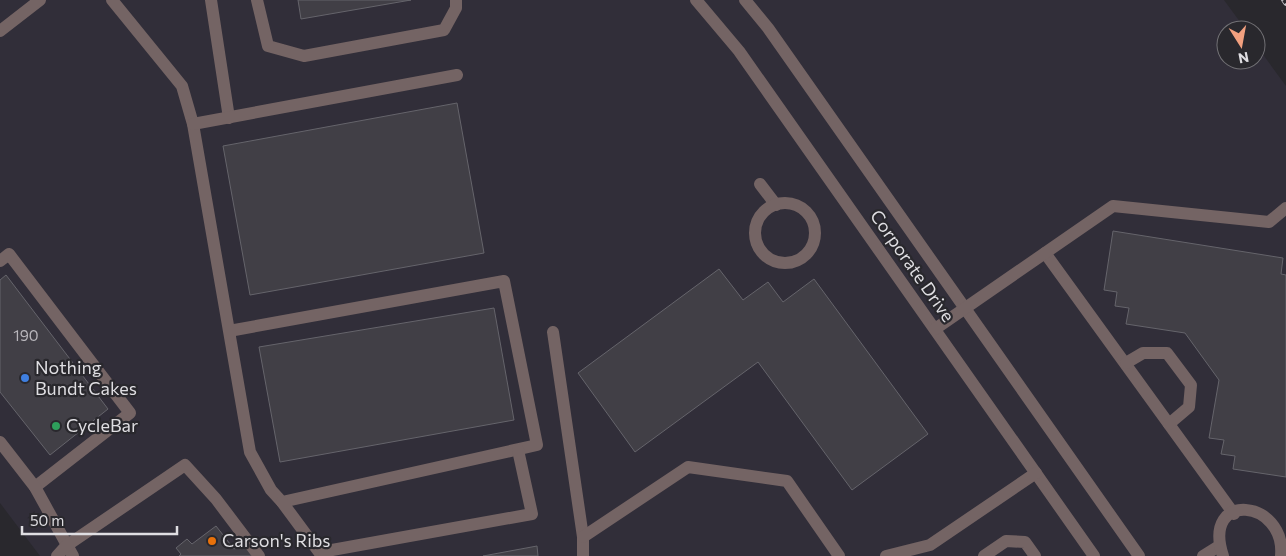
<svg xmlns="http://www.w3.org/2000/svg" width="1286" height="556" viewBox="0 0 1286 556" font-family="Commissioner,sans-serif">
<style>
.built{fill:#312e39}
.building{fill:#413f46;stroke:#65646b}
.lines{fill:none;stroke-linecap:round;stroke-linejoin:round}
.minor{stroke:#746464;stroke-width:12}
.rail-casing{stroke:#c7c6ca;stroke-width:5.5}
.rail{stroke:#29282d;stroke-width:4;stroke-dasharray:11;stroke-linecap:butt}
.shop-dot{fill:#3f7fe0;stroke:#29282d;stroke-width:2}
.leisure-dot{fill:#2e9e5b;stroke:#29282d;stroke-width:2}
.food-dot{fill:#e8710a;stroke:#29282d;stroke-width:2}
.labels{text-anchor:middle;stroke-width:4.5;stroke-linejoin:round;paint-order:stroke}
.number-label{font-size:15px;fill:#b8b6bb}
.street-label{font-size:18px;fill:#dfdee2;stroke:#29282d}
.poi-label{font-size:18px;fill:#dfdee2;stroke:#29282d;text-anchor:start}
</style>
<rect width="100%" height="100%" fill="#29282d"/>
<polygon class="built" points="0,0 1224,0 1246,30 1226,30 1226,60 1256,60 1256,45 1286,86 1286,556 40,556 0,503"/>
<g class="building">
<polygon points="298,0 411,0 301,19"/>
<polygon points="457,103 484,253 250,295 223,146"/>
<polygon points="1113,231 1283,258 1281,274 1286,275 1286,477 1233,469 1235,456 1221,454 1224,440 1209,438 1219,380 1185,333 1126,324 1129,308 1115,306 1117,292 1104,290"/>
<polygon points="719,269 743,300 768,282 783,302 814,279 928,434 852,490 758,362 635,452 578,373"/>
<polygon points="6,275 108,409 50,455 0,392 0,280"/>
<polygon points="494,308 514,420 280,462 259,347"/>
<polygon points="216,526 234,549 243,542 254,556 179,556 181,554 176,548 187,539 192,544"/>
<polygon points="537,546 538,556 483,556"/>
</g>
<g class="lines">
<g class="minor">
<polyline points="112,0 182,86 193,124 250,452 271,490 282,502 537,445 504,281 229,331"/>
<polyline points="211,0 229,118"/>
<polyline points="257,0 268,46 304,56 444,30 456,8 456,0"/>
<polyline points="696,0 739,51 1094,556"/>
<polyline points="745,0 768,28 1139,556"/>
<polyline points="0,31 40,0"/>
<polyline points="193,124 457,75"/>
<polyline points="760,184 776,205"/>
<circle cx="785" cy="233" r="30"/>
<polyline points="1045,253 1234,514"/>
<polyline points="0,261 9,254 130,413 35,487"/>
<polyline points="935,329 1113,206 1269,222 1286,208"/>
<polyline points="553,332 583,537 583,556"/>
<polyline points="1126,363 1143,353 1167,353 1191,385 1189,407 1169,424"/>
<polyline points="0,442 35,487 73,556"/>
<polyline points="282,502 322,556"/>
<polyline points="583,537 688,467 787,481 839,556"/>
<polyline points="57,556 66,546 185,465 216,499 259,556"/>
<polyline points="324,556 332,550 532,514 518,450"/>
<polyline points="886,556 930,545 1036,473"/>
<polyline points="984,556 1006,541 1025,542 1035,556"/>
<polyline points="1203,556 1219,546"/>
<path d="M1223,556C1201,490 1286,499 1281,556"/>
</g>
<defs>
<polyline id="rail" points="1284,0 1286,3"/>
</defs>
<use href="#rail" class="rail-casing"/>
<use href="#rail" class="rail"/>
</g>
<circle class="shop-dot" cx="25" cy="378" r="5"/>
<circle class="leisure-dot" cx="56" cy="426" r="5"/>
<circle class="food-dot" cx="212" cy="541" r="5"/>
<g class="labels">
<g class="number-label">
<text x="26" y="341">190</text>
</g>
<g class="street-label">
<text transform="translate(912 266) rotate(55)" y="6">Corporate Drive</text>
</g>
<g class="poi-label">
<text x="35" y="374">Nothing<tspan x="35" dy="21">Bundt Cakes</tspan></text>
<text x="66" y="432">CycleBar</text>
<text x="222" y="547">Carson's Ribs</text>
</g>
</g>
<g transform="translate(1241 45) rotate(169)"><circle r="24" fill="#29282d" stroke="#727175"/>
<path d="M0-4L9 19L0 12L-9 19Z" fill="#f2a07f"/>
<text y="-8" font-size="14" font-weight="bold" text-anchor="middle" fill="#dfdee2">N</text>
</g>
<path d="M22 526v8h155v-8" fill="none" stroke="#dfdee2" stroke-width="2.5"/>
<text x="30" y="526" font-size="15" fill="#dfdee2" stroke="#29282d" stroke-width="4" paint-order="stroke">50 m</text>
</svg>
